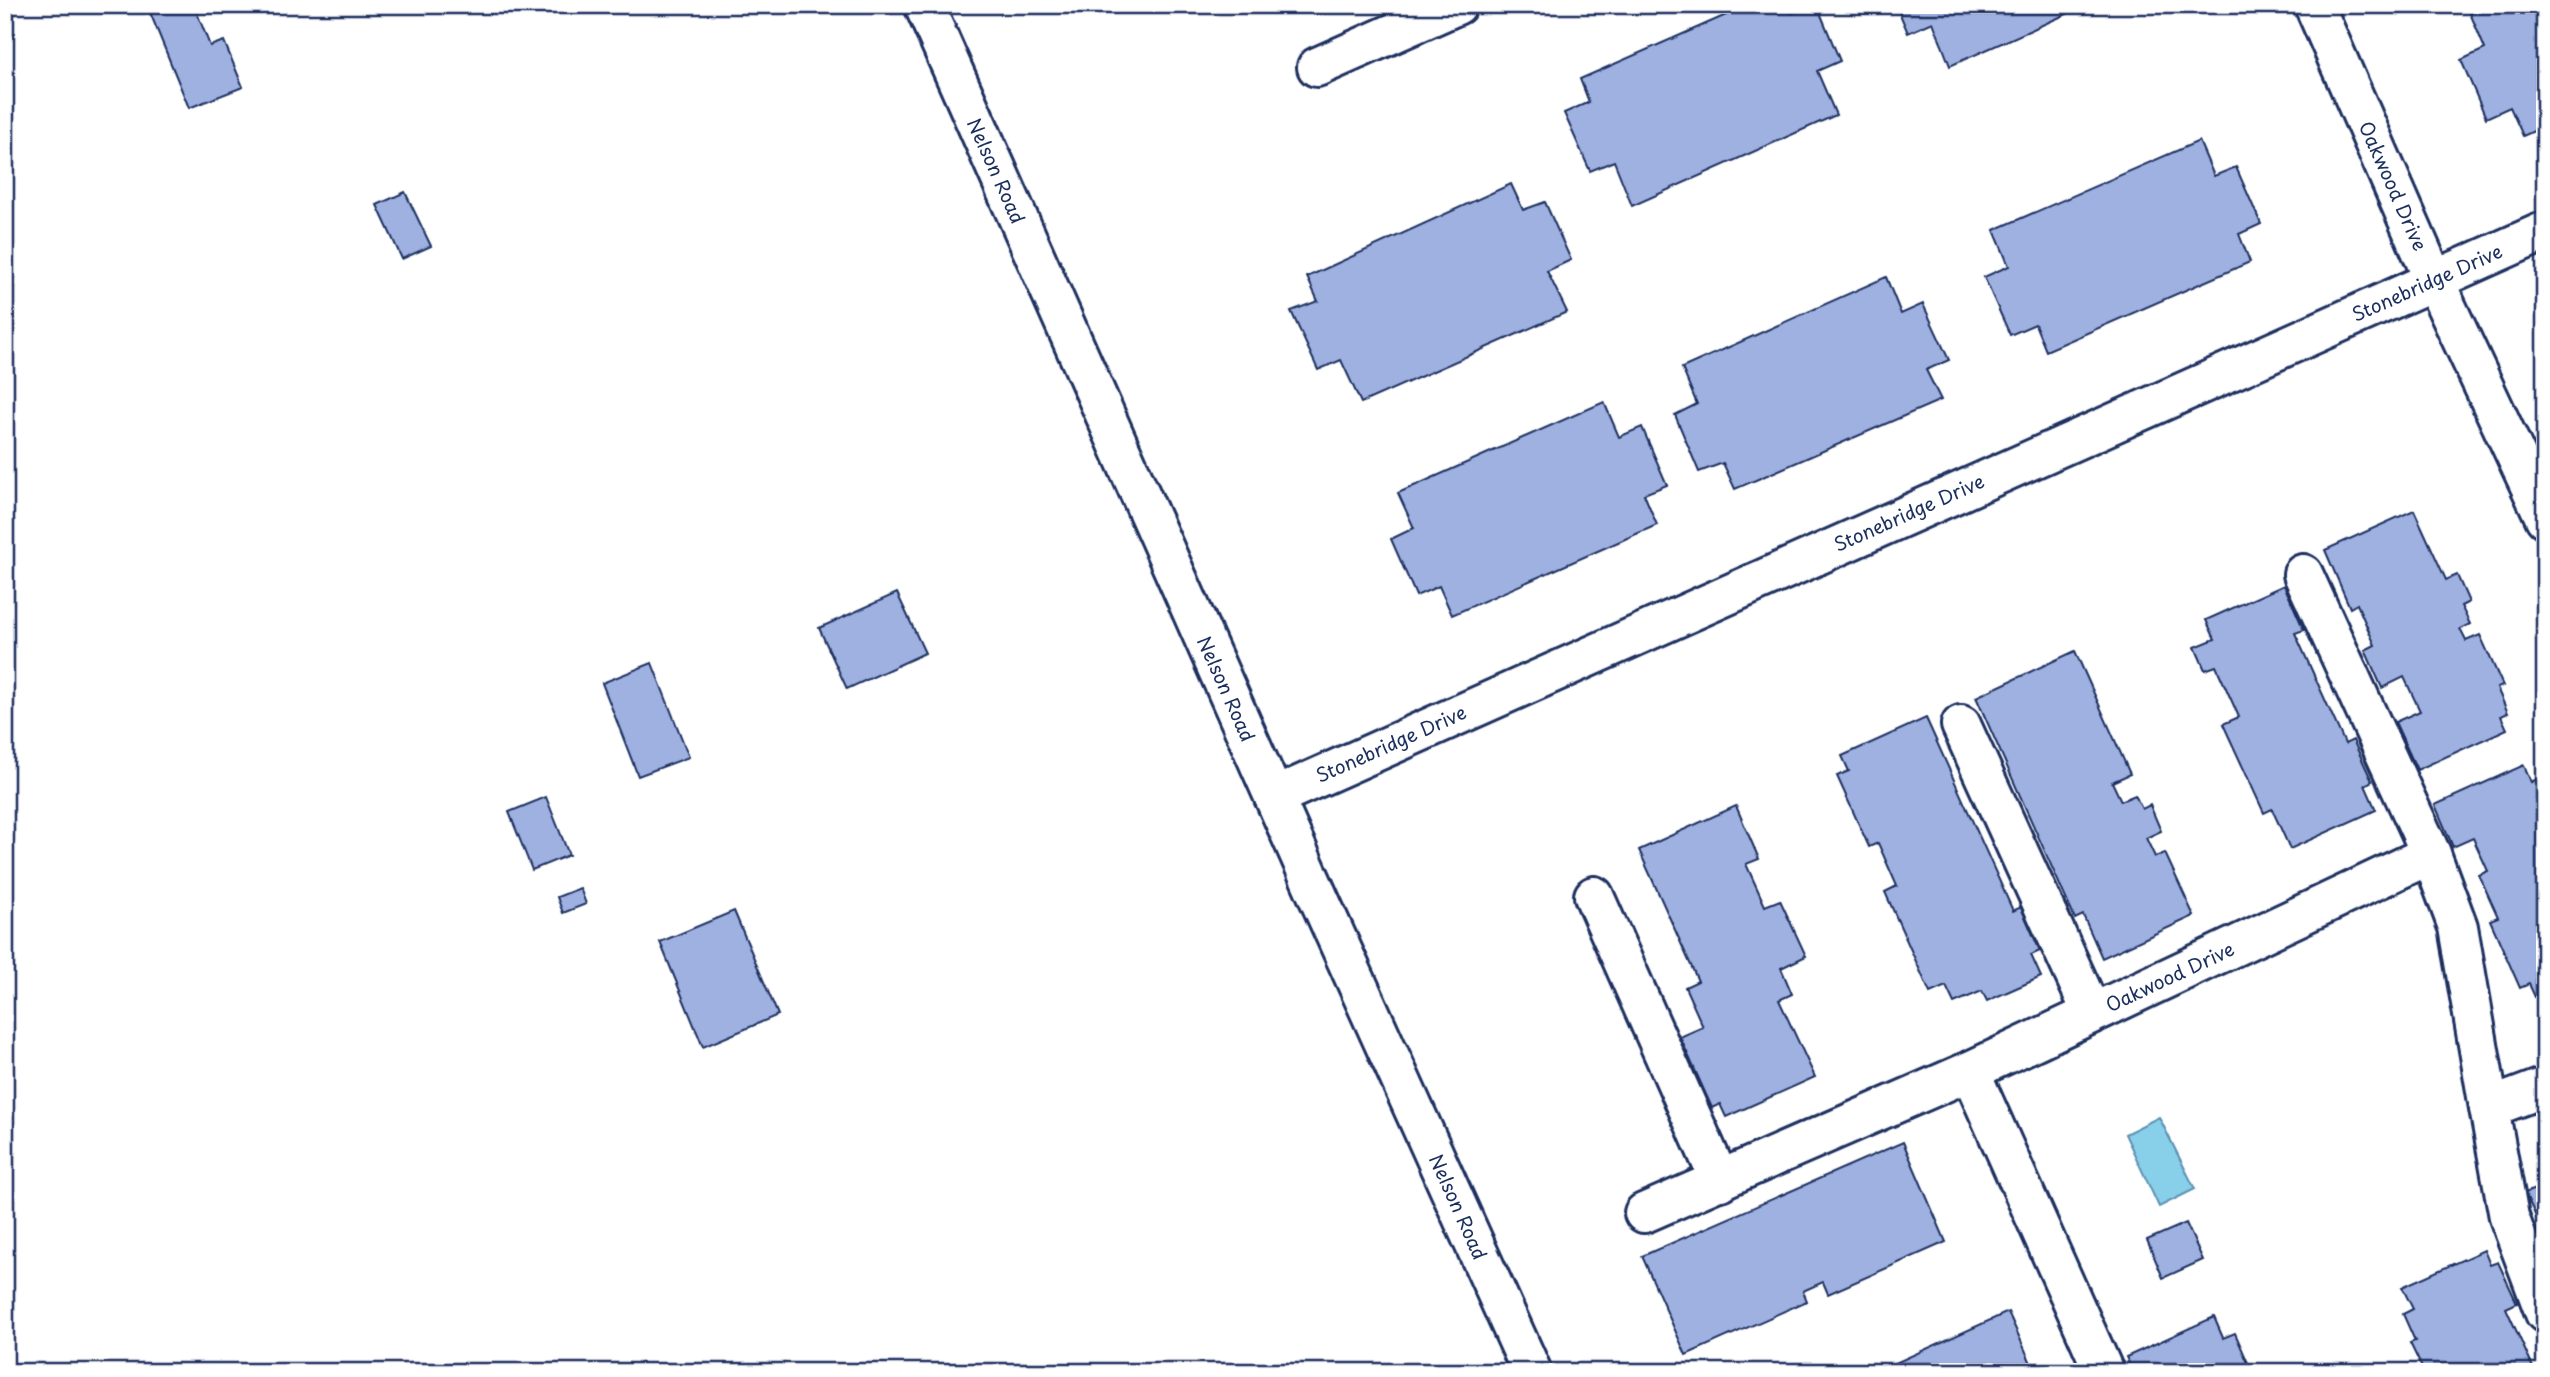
<svg xmlns="http://www.w3.org/2000/svg" width="2550" height="1377" viewBox="0 0 2550 1377" font-family="'Playpen Sans',sans-serif">
<style>
.water{fill:#88cfe9;stroke:#5c8fb1;stroke-width:2}
.building{fill:#9fb1e0;stroke:#1b2f5e;stroke-width:2}
.lines{fill:none;stroke-linecap:round;stroke-linejoin:round}
.street-casing{stroke:#1b2f5e;stroke-width:44}
.secondary-casing{stroke:#1b2f5e;stroke-width:44}
.street{stroke:#fff;stroke-width:38}
.secondary{stroke:#fff;stroke-width:38}
.labels{text-anchor:middle;stroke-width:6;stroke-linejoin:round;paint-order:stroke}
.street-label{font-size:19px;fill:#1b2f5e;stroke:#fff}
</style>
<rect width="100%" height="100%" fill="#fff"/>
<filter id="ink" filterUnits="userSpaceOnUse"><feTurbulence type="fractalNoise" baseFrequency=".0143" numOctaves="2"/><feDisplacementMap in="SourceGraphic" scale="14" xChannelSelector="R" yChannelSelector="G"/><feConvolveMatrix kernelMatrix="1 2 1 2 8 2 1 2 1" color-interpolation-filters="sRGB"/></filter>
<g filter="url(#ink)">
<polygon class="water" points="2159,1117 2195,1189 2159,1207 2125,1134"/>
<g class="building">
<polygon points="147,5 194,5 210,46 224,41 243,87 189,108"/>
<polygon points="1749,5 1789,5 1792,13 1817,5 1840,61 1817,71 1836,115 1632,206 1614,161 1590,171 1564,113 1589,102 1580,79"/>
<polygon points="1896,5 2087,5 1950,66 1933,22 1908,33"/>
<polygon points="2489,5 2545,5 2545,126 2523,136 2510,107 2486,118 2461,60 2485,49 2470,13"/>
<polygon points="2199,141 2214,176 2236,167 2261,224 2239,234 2250,262 2046,351 2035,324 2010,335 1984,277 2009,266 1994,230"/>
<polygon points="1511,184 1523,210 1545,202 1571,260 1547,271 1567,312 1361,403 1341,360 1318,370 1291,311 1318,301 1307,277"/>
<polygon points="405,192 431,246 402,259 377,205"/>
<polygon points="1886,277 1901,314 1923,304 1949,360 1926,370 1941,400 1735,489 1723,463 1699,472 1675,415 1697,404 1682,368"/>
<polygon points="1604,402 1619,437 1642,427 1667,485 1644,494 1657,525 1452,615 1439,586 1416,596 1391,539 1414,528 1398,493"/>
<polygon points="2414,510 2446,580 2457,575 2469,602 2461,606 2470,624 2460,629 2466,641 2480,635 2503,686 2497,688 2508,713 2501,716 2507,729 2417,770 2395,722 2420,711 2404,677 2382,688 2365,650 2375,645 2357,604 2350,608 2325,550"/>
<polygon points="2284,585 2304,630 2295,633 2345,744 2353,740 2372,781 2365,785 2376,810 2290,849 2272,809 2264,813 2223,724 2239,717 2216,666 2205,670 2195,647 2215,639 2206,620"/>
<polygon points="897,593 925,653 847,689 819,628"/>
<polygon points="2075,651 2130,774 2112,782 2121,801 2135,795 2142,809 2150,805 2161,831 2146,838 2155,857 2165,853 2194,916 2102,958 2083,915 2075,919 1976,697"/>
<polygon points="652,663 689,757 638,776 602,683"/>
<polygon points="1926,718 2013,911 2021,907 2040,951 2031,955 2041,977 1987,1001 1982,991 1954,1003 1946,986 1930,993 1885,892 1897,886 1878,843 1869,847 1837,776 1849,771 1842,756"/>
<polygon points="2524,765 2531,782 2539,778 2545,791 2545,992 2535,997 2529,984 2520,988 2490,920 2498,917 2479,875 2488,871 2473,838 2453,847 2435,805"/>
<polygon points="546,797 569,855 532,870 509,812"/>
<polygon points="1736,806 1759,859 1746,864 1765,906 1780,900 1806,956 1781,968 1792,994 1779,1000 1815,1077 1726,1117 1720,1104 1712,1108 1680,1037 1703,1027 1685,987 1698,981 1639,850"/>
<polygon points="580,888 586,904 563,913 557,897"/>
<polygon points="734,911 778,1015 703,1047 660,942"/>
<polygon points="1903,1142 1946,1242 1828,1294 1823,1282 1803,1291 1807,1301 1686,1355 1642,1256"/>
<polygon points="2545,1185 2545,1236 2525,1193"/>
<polygon points="2186,1223 2203,1260 2163,1278 2147,1240"/>
<polygon points="2484,1250 2490,1265 2498,1262 2517,1303 2506,1308 2535,1372 2424,1372 2410,1343 2415,1341 2403,1314 2413,1309 2402,1287"/>
<polygon points="2008,1312 2035,1372 1883,1372 1882,1369"/>
<polygon points="2214,1317 2223,1338 2235,1333 2252,1372 2133,1372 2126,1357"/>
</g>
<g class="lines">
<defs>
<g id="street">
<polyline points="2314,5 2434,280 2545,518"/>
<polyline points="1317,67 1457,5"/>
<polyline points="2303,574 2431,854"/>
<polyline points="1961,725 2092,1013"/>
<polyline points="1274,797 2545,231"/>
<polyline points="1594,896 1720,1181"/>
<polyline points="2489,1108 2509,1217 2545,1313"/>
<polyline points="1644,1213 1970,1071"/>
<polyline points="2104,1372 1970,1071 2431,854 2458,927 2489,1108 2545,1087"/>
</g>
<polyline id="secondary" points="924,5 1320,901 1532,1372"/>
</defs>
<use href="#street" class="street-casing"/>
<use href="#secondary" class="secondary-casing"/>
<use href="#street" class="street"/>
<use href="#secondary" class="secondary"/>
</g>
</g>
<g class="labels">
<g class="street-label">
<text transform="translate(996 171) rotate(66)" y="7">Nelson Road</text>
<text transform="translate(2393 186) rotate(66)" y="7">Oakwood Drive</text>
<text transform="translate(2427 283) rotate(-24)" y="7">Stonebridge Drive</text>
<text transform="translate(1909 513) rotate(-24)" y="7">Stonebridge Drive</text>
<text transform="translate(1226 689) rotate(66)" y="7">Nelson Road</text>
<text transform="translate(1391 744) rotate(-24)" y="7">Stonebridge Drive</text>
<text transform="translate(2170 977) rotate(-25)" y="7">Oakwood Drive</text>
<text transform="translate(1458 1207) rotate(66)" y="7">Nelson Road</text>
</g>
</g>
<rect width="2550" height="1377" fill="none" stroke="#fff" stroke-width="28"/>
<rect x="14" y="14" width="2522" height="1349" fill="none" stroke="#1b2f5e" stroke-width="2.5" filter="url(#ink)"/>
</svg>
